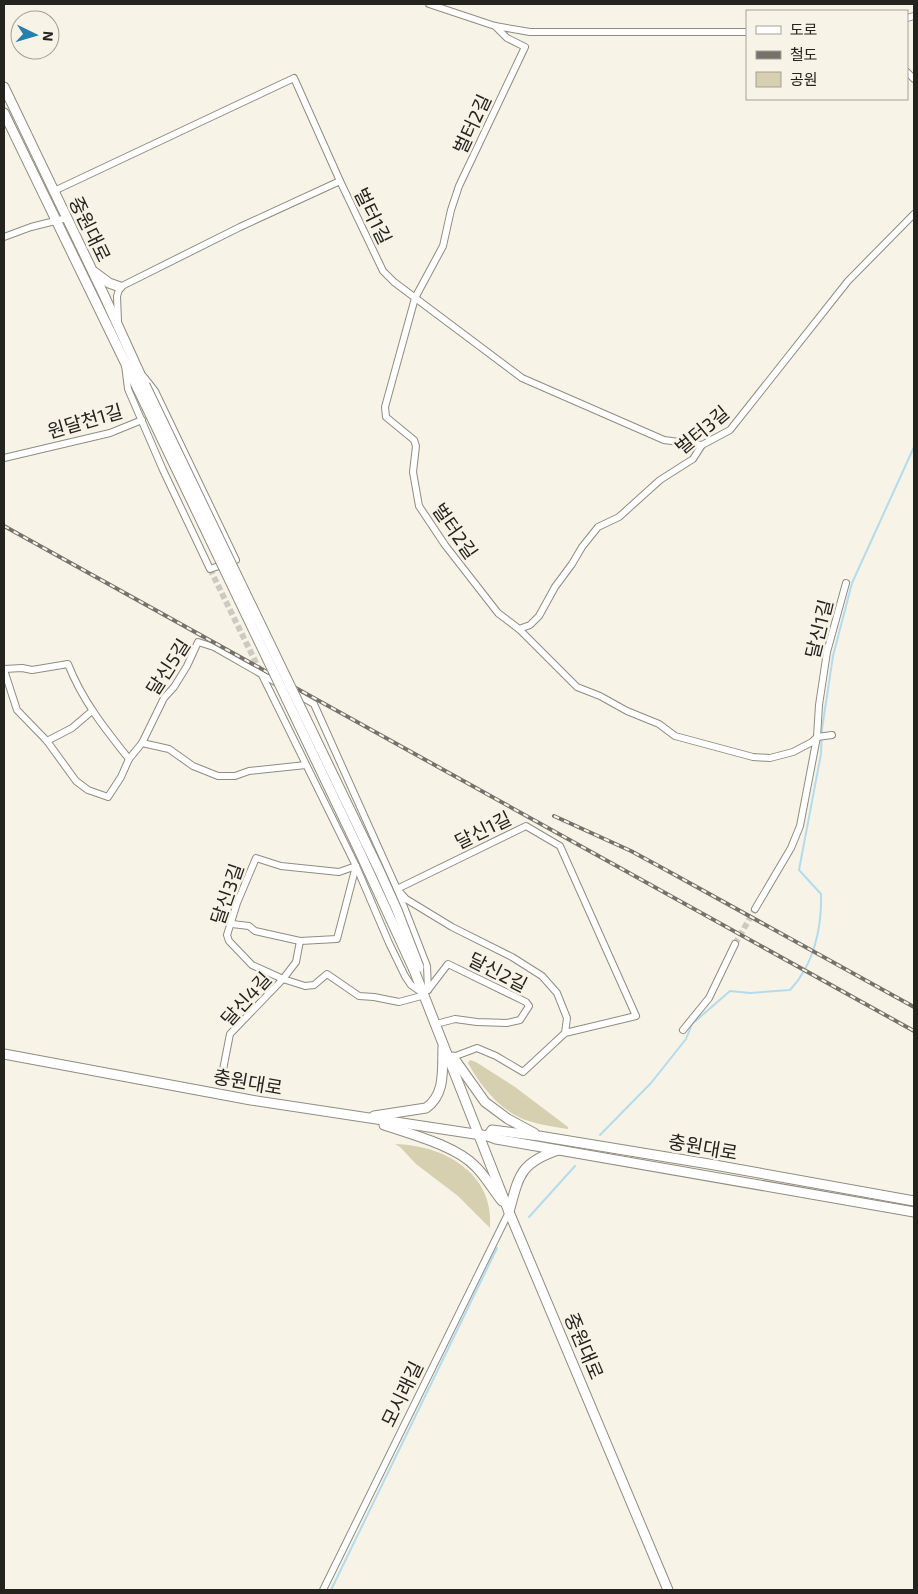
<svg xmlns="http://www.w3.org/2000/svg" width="918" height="1594" viewBox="0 0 918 1594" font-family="'Exo 2','Noto Sans KR',sans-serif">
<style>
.green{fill:#d6cfb0}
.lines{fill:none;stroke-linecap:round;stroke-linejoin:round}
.stream{stroke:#b3dbee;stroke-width:2}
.street-tunnel{stroke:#cdcabf;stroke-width:6;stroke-dasharray:6 3;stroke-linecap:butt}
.street-casing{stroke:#8f8c80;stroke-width:8}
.secondary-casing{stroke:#8f8c80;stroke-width:11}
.street{stroke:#fff;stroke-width:6}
.secondary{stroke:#fff;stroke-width:9}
.rail-casing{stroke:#74726a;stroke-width:4}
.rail{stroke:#f7f4e7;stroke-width:2;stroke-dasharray:5.5;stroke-linecap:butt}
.secondary-bridge-casing{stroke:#8f8c80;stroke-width:11;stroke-linecap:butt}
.secondary-bridge{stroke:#fff;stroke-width:9}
.labels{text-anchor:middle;stroke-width:5;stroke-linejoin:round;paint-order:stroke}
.street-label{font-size:19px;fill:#24231e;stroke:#f7f4e7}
</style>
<rect width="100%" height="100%" fill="#f7f4e7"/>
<g class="green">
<path d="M470,1060L476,1062L515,1087L568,1127V1129C555,1127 541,1125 529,1121C502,1113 481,1087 468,1063Z"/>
<path d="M395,1144C443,1145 495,1173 490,1228L458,1196L416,1164L400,1147Z"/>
</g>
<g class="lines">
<g class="stream">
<path d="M600,1135L651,1083L686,1039L692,1024L730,991L750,993L790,990C814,965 822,927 821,894L799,870L821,754L822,729L833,656L852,583L914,447"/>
<polyline points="529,1217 575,1166"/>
<polyline points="331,1590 497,1248"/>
</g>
<g class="street-tunnel">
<polyline points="210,569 262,675"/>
<polyline points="735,944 755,909"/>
</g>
<defs>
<g id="street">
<polyline points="429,4 495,26 530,32 747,32"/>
<polyline points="907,18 914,16"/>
<polyline points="495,26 507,38 525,47 459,186 451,210 443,246 415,298 385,407 386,417 414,440 416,446 413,472 419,506 445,545 498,613 519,629 577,687 600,696 627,711 659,724 675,736 753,757 770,758 793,752 812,742 817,737 832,735"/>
<polyline points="907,72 914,79"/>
<polyline points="54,191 294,78 340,181 383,271 394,282 522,378 664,440 702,445"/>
<polyline points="4,237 31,227 67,218"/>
<polyline points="118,321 117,296 120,287 240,227 340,181"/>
<polyline points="125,365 128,389 163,470 210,569 236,560 155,391 144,377"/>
<polyline points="4,458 110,433 142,420"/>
<polyline points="519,629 530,625 539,616 555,587 572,564 582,547 598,527 619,517 660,480 693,459 702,445 730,430 848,281 914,214"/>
<path d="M4,669L22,668L32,670L68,664C82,700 105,729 129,759L142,743L169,749L193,766L218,776H235L249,771L306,765"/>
<polyline points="4,670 17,710 47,741 76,781 88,790 108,797 121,777 129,759"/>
<polyline points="262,675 356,866 389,943 405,976 411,985 424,994"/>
<polyline points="47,741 72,728 92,711"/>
<polyline points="142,743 164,698 174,687 187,666 198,642 214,647 314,704 397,889 427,966 428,990"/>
<polyline points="356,866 339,872 281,866 256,858 237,903 227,935 229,941 252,965 283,979 305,986 314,985 327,974 359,996 374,997 399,1002 425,995"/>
<polyline points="755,909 791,848 800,826 817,737 819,705 827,652 846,583"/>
<polyline points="232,924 249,926 255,931 300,941 337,939 356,866"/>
<polyline points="428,990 448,964 526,1002 529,1006 520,1020 507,1023 477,1022 455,1019 440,1023"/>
<polyline points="683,1030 709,998 735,944"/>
<polyline points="453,1057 477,1048 496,1056 523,1072 565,1033 567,1018 557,993 542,976 512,957 452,927 406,899 397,889 526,826 560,846 636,1016 565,1033"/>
<polyline points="221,1080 230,1034 283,979 296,962 300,941"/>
<polyline points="323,1590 509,1212"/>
</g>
<g id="secondary">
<polyline points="4,87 103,293 145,385"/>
<polyline points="4,113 138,389"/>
<polyline points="94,272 109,283 120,287"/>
<polyline points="414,970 509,1212 668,1590"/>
<polyline points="4,1054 251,1100 488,1136 496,1139 914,1212"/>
<polyline points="453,1057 485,1102 508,1119 534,1133"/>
<path d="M374,1116L426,1108C446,1094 442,1069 443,1047"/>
<path d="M384,1125C411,1134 457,1146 476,1167C486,1177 493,1190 502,1201"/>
<polyline points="488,1136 492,1130 539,1136 709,1164 914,1201"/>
<path d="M509,1212C519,1175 520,1163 558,1150"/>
</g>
</defs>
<use href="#street" class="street-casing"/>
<use href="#secondary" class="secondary-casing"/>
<use href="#street" class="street"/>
<use href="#secondary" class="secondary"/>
<defs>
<g id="rail">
<polyline points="4,526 914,1031"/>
<polyline points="554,816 631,851 666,870 914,1007"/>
</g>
</defs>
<use href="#rail" class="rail-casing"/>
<use href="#rail" class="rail"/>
<defs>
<g id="secondary-bridge">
<polyline points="145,385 379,870 397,910 419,967"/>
<polyline points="138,389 357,846 414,970"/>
</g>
</defs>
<use href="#secondary-bridge" class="secondary-bridge-casing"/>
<use href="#secondary-bridge" class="secondary-bridge"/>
</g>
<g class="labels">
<g class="street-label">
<text transform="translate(472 124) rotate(-65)" y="7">벌터2길</text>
<text transform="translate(373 216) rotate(64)" y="7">벌터1길</text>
<text transform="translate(90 229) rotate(64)" y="7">중원대로</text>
<text transform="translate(85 421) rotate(-16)" y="7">원달천1길</text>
<text transform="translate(702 430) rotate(-40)" y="7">벌터3길</text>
<text transform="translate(455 531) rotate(55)" y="7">벌터2길</text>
<text transform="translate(819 629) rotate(-76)" y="7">달신1길</text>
<text transform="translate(168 667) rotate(-57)" y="7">달신5길</text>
<text transform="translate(483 830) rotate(-26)" y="7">달신1길</text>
<text transform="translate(227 894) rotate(-71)" y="7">달신3길</text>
<text transform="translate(498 972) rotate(27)" y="7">달신2길</text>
<text transform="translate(246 999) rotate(-48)" y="7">달신4길</text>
<text transform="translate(248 1082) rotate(10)" y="7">충원대로</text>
<text transform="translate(703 1147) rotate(10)" y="7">충원대로</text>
<text transform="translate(584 1346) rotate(67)" y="7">중원대로</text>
<text transform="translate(402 1394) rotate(-64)" y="7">모시래길</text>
</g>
</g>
<rect width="918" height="1594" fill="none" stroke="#24231e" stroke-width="10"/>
<rect x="746" y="10" width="162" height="90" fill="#f7f4e7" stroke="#a3a097"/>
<rect x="756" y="26" width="25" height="8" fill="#ffffff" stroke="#a3a097"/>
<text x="790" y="35" font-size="15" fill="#24231e">도로</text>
<rect x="756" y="51" width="25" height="8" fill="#74726a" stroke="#a3a097"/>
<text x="790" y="60" font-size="15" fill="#24231e">철도</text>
<rect x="756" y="72" width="25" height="15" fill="#d6cfb0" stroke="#a3a097"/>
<text x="790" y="85" font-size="15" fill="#24231e">공원</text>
<g transform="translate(35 35) rotate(95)"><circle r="24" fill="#f7f4e7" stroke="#a3a097"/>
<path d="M0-4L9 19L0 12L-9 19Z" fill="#2680ae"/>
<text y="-8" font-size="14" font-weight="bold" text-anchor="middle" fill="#24231e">N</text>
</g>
</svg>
